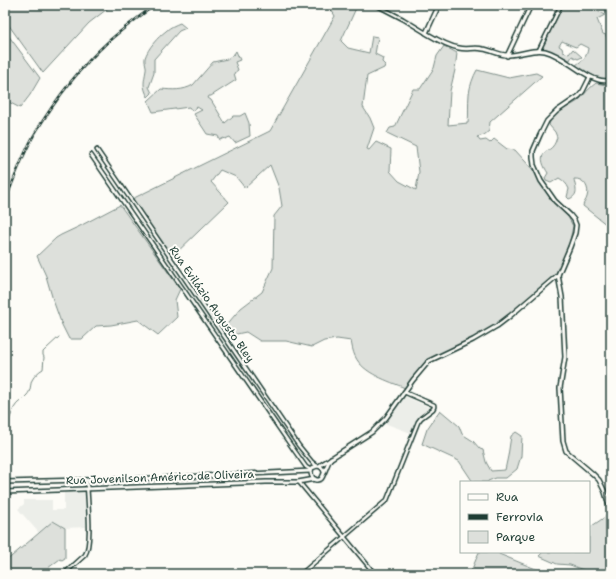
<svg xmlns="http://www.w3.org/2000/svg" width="616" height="579" viewBox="0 0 616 579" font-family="'Shantell Sans',sans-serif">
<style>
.built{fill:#eceee9}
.green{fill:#dde0db;stroke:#7e8e88}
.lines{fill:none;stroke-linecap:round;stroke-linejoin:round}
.stream{stroke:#75877f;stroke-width:1}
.minor-casing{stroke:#1f3d34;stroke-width:5.5}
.major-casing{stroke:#1f3d34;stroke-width:6}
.minor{stroke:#fdfcf7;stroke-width:2.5}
.major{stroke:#fdfcf7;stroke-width:3}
.rail-casing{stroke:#1f3d34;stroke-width:2.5}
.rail{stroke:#fdfcf7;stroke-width:1;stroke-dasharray:3;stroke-linecap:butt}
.labels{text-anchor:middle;stroke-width:4;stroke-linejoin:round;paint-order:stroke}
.street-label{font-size:11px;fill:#1f3d34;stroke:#fdfcf7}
</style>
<rect width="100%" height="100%" fill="#fdfcf7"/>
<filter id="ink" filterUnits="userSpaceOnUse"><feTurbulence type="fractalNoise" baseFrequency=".025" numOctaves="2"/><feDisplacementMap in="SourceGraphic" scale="8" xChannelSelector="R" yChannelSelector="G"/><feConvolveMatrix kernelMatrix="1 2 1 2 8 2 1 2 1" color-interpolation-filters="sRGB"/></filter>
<g filter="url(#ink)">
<g class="built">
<polygon points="404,396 431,408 416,420 411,433 384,423 394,412"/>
<polygon points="64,492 85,492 86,527 65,528 53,521 39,533 18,509 24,504 24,500 52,500 52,510 64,510"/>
</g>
<g class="green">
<polygon points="5,5 110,5 111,6 89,23 43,73 5,20"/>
<path d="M330,5H356L357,6L341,41L348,48L369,53L372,36L378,37L375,54L383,58L382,62L385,65L384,68L367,76L363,107L370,118L374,128L367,149L369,150L376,142L391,149L390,171L399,181L416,190L419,172L416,147L387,133L390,128L395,127L413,89H420L434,68L437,56L444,46L457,53L455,70L450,91L448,125L468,123C469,114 468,104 469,94C470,86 473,77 477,70L509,78L536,73L542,76L490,122L489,131L484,135L477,137L480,141L486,140L490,143L494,139L507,149L515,150L533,170L552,201L567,215L573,226L569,245L556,274L501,322L473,338L426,361L405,388C389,381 363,374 355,356C353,352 352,346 351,341L337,339L324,341L312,347L286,341H260L246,332L227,336L223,329L241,308L262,292L273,268L274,216L282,206L279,188L270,165L245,188L236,177L220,170L211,182L229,202L172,257L132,199L270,131L335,16L329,6Z"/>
<path d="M562,5H589C594,13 599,10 605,15L597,19L603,34L606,35L609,45L611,44V78L601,79L594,76L576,65C583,60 587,57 588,48L580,44L576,47L573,46L562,41L559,46L562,48L563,52L569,54L573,49L582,57L578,59L572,56L570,60L543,48L544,42Z"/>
<path d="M180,23L186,28L179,31L154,59V73L149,87L152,93L148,97C142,86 144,82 146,70C147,66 144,62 145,58C148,48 158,37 166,31C170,27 175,25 180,23Z"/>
<polygon points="5,31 40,78 30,95 20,108 5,100"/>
<path d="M236,51L240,60L235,62L238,70L234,73L236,80L211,96H209L208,98L211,100L225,123L233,116H240L245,113L249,123L250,136L235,143L230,137L225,139L224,138L220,140L218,136L207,134L194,114L202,110L197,107L192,111L189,107L153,112L148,101L161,89C172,90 183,91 193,85L213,62L227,59L234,54Z"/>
<path d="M596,83L606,85L611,84V226L607,225L583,206C583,203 586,201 587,197C590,188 584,178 574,179C575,187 580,195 569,199L567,197L569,189C567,184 564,181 559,178L551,183L546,181L545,178L548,173C544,167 539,158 545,152C548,150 551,149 553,146C555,144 556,140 557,137L555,132L549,125C551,112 568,108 578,101C584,95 589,88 596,83Z"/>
<polygon points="120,205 180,289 175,300 177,317 158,335 138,320 111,325 96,326 82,339 69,339 62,325 53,300 46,276 37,256 56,238 61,235 78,227"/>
<polygon points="440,410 459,426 462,434 473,441 480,449 483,450 486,462 491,471 505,470 508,456 511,436 516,432 522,436 521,456 517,469 506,478 496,478 488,481 488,482 473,482 459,461 422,444 427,429"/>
<polygon points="608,515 611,517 611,574 589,574 586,571 570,565 557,564 539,556 543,552 589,552 589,528"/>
<polygon points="53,521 65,528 65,558 62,560 60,559 48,568 55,574 5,574 5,562"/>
<polygon points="479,552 499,552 499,554 548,574 470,574"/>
</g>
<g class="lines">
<path class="stream" d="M5,425C10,421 11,414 14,408C17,402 23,400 27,395C31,391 30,385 32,380C34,376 39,371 43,369L44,357L43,355V352L46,349L59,337"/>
<defs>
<g id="minor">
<polyline points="376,5 403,19 426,33"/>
<polyline points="539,50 561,5"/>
<polyline points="97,150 299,446 312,462 317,466"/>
<polyline points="91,155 294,450 306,467 311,470"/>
<polyline points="299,482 375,574"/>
<path d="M64,574L85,555C93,543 87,497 87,481"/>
<polyline points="301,574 387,500 418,422 421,418 433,409 434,407 434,405 404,392"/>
</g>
<g id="major">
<path d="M439,5L426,33C436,39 447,46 459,48C467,50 475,47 483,49C492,50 500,56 509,55C521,55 534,48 545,51C565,56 581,76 599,80C603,81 607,81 611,81"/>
<polyline points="507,56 531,5"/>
<polyline points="558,275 562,297 565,357 560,388 563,441 566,451 573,457 593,474 599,480 605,492 611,513"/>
<polyline points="319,466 372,432 386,418 413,380 429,361 473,340 497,326 510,316 558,275 570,247 575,233 576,225 574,220 570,215 555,201 541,181 534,165 533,157 533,151 540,135 547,121 557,111 579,96 583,91 590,77"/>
<path d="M324,472C323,468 321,466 317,466L312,468C309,475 314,483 321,479C324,476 327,463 331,458"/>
<polyline points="5,482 161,478 311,471"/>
<polyline points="5,492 266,482 298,482 315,479"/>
</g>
</defs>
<use href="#minor" class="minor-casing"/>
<use href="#major" class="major-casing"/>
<use href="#minor" class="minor"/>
<use href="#major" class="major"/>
<defs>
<path id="rail" d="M5,202C14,179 22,156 34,135C55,100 80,67 110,40C124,28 140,16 155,5"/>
</defs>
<use href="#rail" class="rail-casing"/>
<use href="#rail" class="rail"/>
</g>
</g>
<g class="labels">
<g class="street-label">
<text transform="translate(212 304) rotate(55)" y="4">Rua Evilázio Augusto Bley</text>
<text transform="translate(160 477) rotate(-2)" y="4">Rua Jovenilson Américo de Oliveira</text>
</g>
</g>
<rect width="616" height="579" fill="none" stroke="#fdfcf7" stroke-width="20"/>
<rect x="10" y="10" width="596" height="559" fill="none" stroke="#1f3d34" stroke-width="1.5" filter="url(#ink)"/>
<rect x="460" y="481" width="130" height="72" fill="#fdfcf7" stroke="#a4b0a9"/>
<rect x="468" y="494" width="20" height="6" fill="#fdfcf7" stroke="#a4b0a9"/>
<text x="496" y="501" font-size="12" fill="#1f3d34">Rua</text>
<rect x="468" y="514" width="20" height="6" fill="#1f3d34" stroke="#a4b0a9"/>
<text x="496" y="521" font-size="12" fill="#1f3d34">Ferrovia</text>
<rect x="468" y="531" width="20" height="12" fill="#dde0db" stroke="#a4b0a9"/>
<text x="496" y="541" font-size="12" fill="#1f3d34">Parque</text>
</svg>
